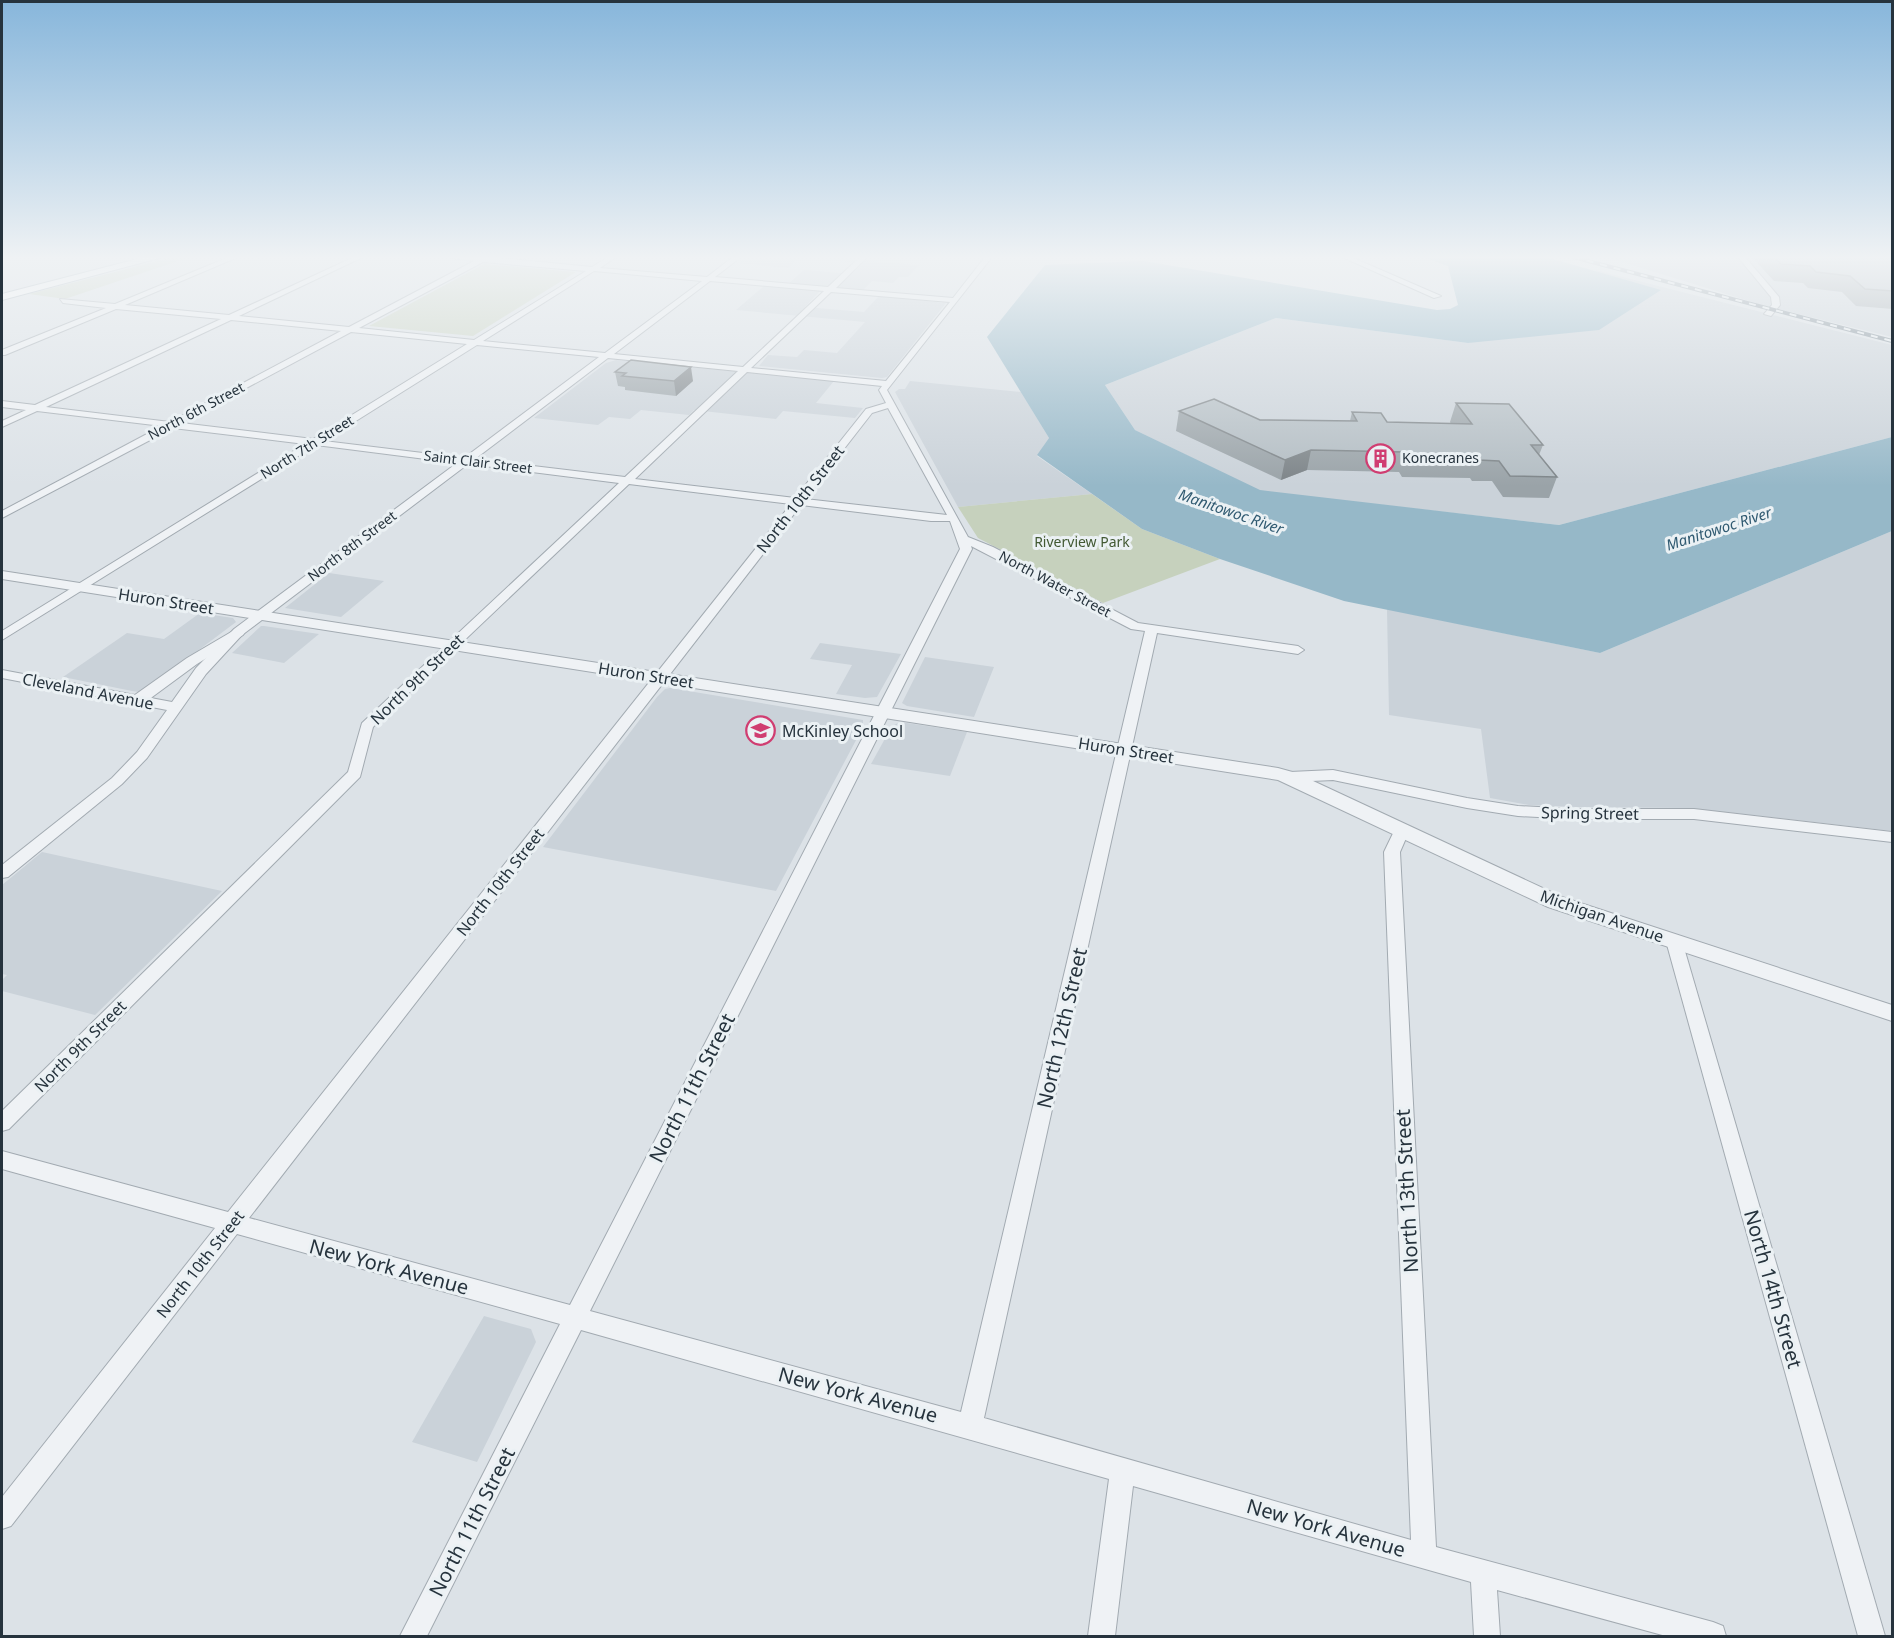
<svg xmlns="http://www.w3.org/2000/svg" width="1894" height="1638" viewBox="0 0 1894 1638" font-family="'Noto Sans',sans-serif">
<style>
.built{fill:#cad2d9}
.green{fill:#c6d1bd}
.water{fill:#96b8c8}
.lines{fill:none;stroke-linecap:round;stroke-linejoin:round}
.minor-casing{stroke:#a2aab1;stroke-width:2}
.tertiary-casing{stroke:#a2aab1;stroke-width:2}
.primary-casing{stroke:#9ba9b2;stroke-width:2}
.minor{fill:#eff2f5;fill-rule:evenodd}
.tertiary{fill:#eff2f5;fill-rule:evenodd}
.primary{fill:#fff;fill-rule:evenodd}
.rail-casing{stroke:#768590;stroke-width:4}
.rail{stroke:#ebf1f4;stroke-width:2;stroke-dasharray:7;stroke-linecap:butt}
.wall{fill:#9aa3a8}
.shaded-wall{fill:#7d8488}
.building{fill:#b3bdc3;stroke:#7d8488;stroke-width:1.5}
.labels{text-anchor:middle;stroke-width:6;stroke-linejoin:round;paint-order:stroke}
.far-street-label{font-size:14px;fill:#26333d;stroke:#ebf1f4}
.far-poi-label{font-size:14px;fill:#26333d;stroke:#ebf1f4;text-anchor:start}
.far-park-label{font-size:14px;fill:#425933;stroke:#ebf1f4}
.far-water-label{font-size:15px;font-style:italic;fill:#305a71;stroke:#ebf1f4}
.street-label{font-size:16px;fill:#26333d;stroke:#ebf1f4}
.poi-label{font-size:16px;fill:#26333d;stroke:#ebf1f4;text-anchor:start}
.near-street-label{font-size:20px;fill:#26333d;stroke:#ebf1f4}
</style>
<rect width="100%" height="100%" fill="#dce2e7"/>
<g class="built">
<polygon points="746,257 856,257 854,260 919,265 908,277 899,277 893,283 872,281 863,290 788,284 804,270 852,274 863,263 799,258 788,268 738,263"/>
<polygon points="1606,257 1892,257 1892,337 1762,305"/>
<polygon points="1595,270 1892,345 1892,437 1559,525 1260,491 1135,430 1105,385 1276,318 1468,343 1660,290 1602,274"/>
<polygon points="764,286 820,291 805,307 864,312 879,296 946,303 887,377 882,378 759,366 768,355 797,357 804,350 837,353 865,322 736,310"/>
<polygon points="616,360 834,381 816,403 863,408 855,418 783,411 776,419 694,410 689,415 641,410 630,419 609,417 598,425 534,418 606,363"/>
<polygon points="910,381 1021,392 1049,438 1037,456 1092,494 958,507 895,392 899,389 905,389"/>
<polygon points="1892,531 1892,831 1689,808 1576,807 1529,805 1490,798 1481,729 1389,715 1387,609 1600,653"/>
<polygon points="329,573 384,581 341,617 285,608"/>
<polygon points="200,613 233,618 236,622 147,689 139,692 132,691 63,677 127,633 164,639"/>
<polygon points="261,626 264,626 319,634 284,663 232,653"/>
<polygon points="820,643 901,654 877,697 865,698 836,694 852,665 810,659"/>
<polygon points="925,657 994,667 974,717 907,706 902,703"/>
<polygon points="670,688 863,720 863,727 776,891 543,847 657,697 665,689"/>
<polygon points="900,722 967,732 950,776 871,764 892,726"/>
<polygon points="42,852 222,891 95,1015 2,991 2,980 7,975 2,974 2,885"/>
<polygon points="484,1316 531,1329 536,1342 477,1462 412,1442"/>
</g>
<g class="green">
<polygon points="173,257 190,257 65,299 29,294"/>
<polygon points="484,264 576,272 473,336 369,326"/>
<polygon points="1092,494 1142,529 1220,559 1103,603 978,538 958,507"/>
</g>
<polygon class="water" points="1423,257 1546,257 1661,290 1599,330 1468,343 1276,318 1105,385 1135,430 1260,490 1559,525 1892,437 1892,531 1600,653 1344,601 1220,559 1142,529 1037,455 1049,438 987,337 1045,265 1143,261 1437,310 1450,309 1458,305 1448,266"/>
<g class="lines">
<defs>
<g id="minor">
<path d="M229,257H238L125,305L229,315L354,257H363L239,316L349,327L474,261L445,257H490L592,267L608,257H616L600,268L707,277L733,257H741L715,277L828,287L860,257H867L836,288L953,298L985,257H992L887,390L968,537L993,547L1138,623L1298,646L1304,650L1298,654L1157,633L984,1418L1411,1540L1384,852L1397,825H1407L1410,829L1400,852L1436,1547L1713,1622L1723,1626L1726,1636H1666L1497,1590L1500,1636H1474L1471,1582L1133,1486L1115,1636H1088L1109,1479L581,1330L427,1636H400L560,1324L237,1234L11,1526L2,1529V1497L215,1228L2,1169V1151L228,1212L791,504L629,484L373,727L360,777L9,1129L2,1131V1111L348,772L362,723L619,483L468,464L242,635L206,674L147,758L122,784L8,877L2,878V865L112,778L137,752L167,710L2,678V670L172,702L196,668L234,629L457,463L316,445L2,640V631L305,444L173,428L2,518V511L162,426L37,411L2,427V421L26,410L2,407V401L35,405L221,319L116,309L5,355H2V350L106,308L63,303L60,299L115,304ZM483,262L586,271L474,340L359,328ZM594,271L702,281L605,353L483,341ZM710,281L824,291L743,367L614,354ZM831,292L950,302L886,381L751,368ZM231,320L341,331L170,422L46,407ZM351,332L467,344L313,439L181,423ZM477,345L599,357L464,458L324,441ZM608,358L738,371L625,477L475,459ZM747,372L882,386L879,390L886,403L866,409L795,498L635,479ZM888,408L947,515L805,499L872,413ZM801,505L931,521H950L960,549L570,1305L249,1218ZM971,546L1131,629L1145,631L961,1412L590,1311L972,549Z"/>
<polygon points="1342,257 1351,257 1441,296 1434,298"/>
<polygon points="1738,257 1745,257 1779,297 1780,305 1771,316 1764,314 1772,305 1771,297"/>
<polygon points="1333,770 1467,798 1518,806 1576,809 1694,809 1892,832 1892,842 1694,819 1576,819 1518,816 1467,808 1333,780 1290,782 1283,777 1290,772"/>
<polygon points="1674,935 1680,937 1682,941 1885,1636 1858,1636 1666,941 1668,937"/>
</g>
<g id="tertiary">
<polygon points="2,571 1278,768 1296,773 1562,897 1892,1005 1892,1021 1548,907 1278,780 2,579"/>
<polygon points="238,628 245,632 243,635 197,664 144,703 132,703 130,700 132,697 187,658"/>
</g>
<polygon id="primary" points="145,257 163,257 2,300 2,294"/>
</defs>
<use href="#minor" class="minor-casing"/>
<use href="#tertiary" class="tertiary-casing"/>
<use href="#primary" class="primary-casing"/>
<use href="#minor" class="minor"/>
<use href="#tertiary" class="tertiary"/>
<use href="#primary" class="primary"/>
<defs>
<polyline id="rail" points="1573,257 1892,341"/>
</defs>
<use href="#rail" class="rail-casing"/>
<use href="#rail" class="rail"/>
</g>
<g class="wall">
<polygon points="1752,257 1893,257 1893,309 1856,306 1842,292 1808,288 1803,283 1774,281"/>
<polygon points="615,372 693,381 676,396 625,390 625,387 618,386"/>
<polygon points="1456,403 1543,445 1539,455 1557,477 1549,498 1503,497 1492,481 1472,481 1470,478 1402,477 1399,472 1307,470 1281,480 1176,431 1179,411 1260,420 1350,421 1352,412 1387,422 1451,424 1450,422"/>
</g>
<g class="shaded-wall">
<polygon points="691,367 693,381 676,396 674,381"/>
<polygon points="1311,450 1307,470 1281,480 1285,460"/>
</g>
<g class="building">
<polygon points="1774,257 1893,257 1893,291 1865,289 1850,276 1816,272 1810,266 1781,264"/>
<polygon points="631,360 691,367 674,381 622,376 626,373 615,372"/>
<polygon points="1214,399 1260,420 1357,421 1352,412 1381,413 1387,422 1472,424 1456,403 1509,404 1543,445 1531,445 1557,477 1510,476 1499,461 1479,460 1477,458 1408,456 1405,452 1311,450 1285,460 1179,411"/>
</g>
<linearGradient id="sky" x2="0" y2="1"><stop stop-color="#87b6db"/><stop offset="0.53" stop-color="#eff2f4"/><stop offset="1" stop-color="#eff2f4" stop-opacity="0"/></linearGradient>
<rect width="1894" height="486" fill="url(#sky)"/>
<defs>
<symbol id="building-ring" viewBox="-11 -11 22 22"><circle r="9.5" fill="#ebf1f4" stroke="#d03d71" stroke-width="1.5"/><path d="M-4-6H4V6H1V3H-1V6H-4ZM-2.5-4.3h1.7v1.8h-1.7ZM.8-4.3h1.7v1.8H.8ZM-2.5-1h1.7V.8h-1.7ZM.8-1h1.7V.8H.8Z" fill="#d03d71"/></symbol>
<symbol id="school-ring" viewBox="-11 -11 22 22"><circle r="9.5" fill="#ebf1f4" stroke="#d03d71" stroke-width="1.5"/><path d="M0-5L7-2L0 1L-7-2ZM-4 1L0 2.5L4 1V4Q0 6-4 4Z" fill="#d03d71"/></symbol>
</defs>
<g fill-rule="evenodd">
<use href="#building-ring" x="1364" y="442" width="33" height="33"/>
<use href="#school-ring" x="744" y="714" width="33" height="33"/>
</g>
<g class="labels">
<g class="far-street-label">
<text transform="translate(196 411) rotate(-28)" y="5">North 6th Street</text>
<text transform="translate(307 447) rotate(-32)" y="5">North 7th Street</text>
<text transform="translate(478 462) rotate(7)" y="5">Saint Clair Street</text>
<text transform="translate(352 546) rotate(-37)" y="5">North 8th Street</text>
<text transform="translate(1055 584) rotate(28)" y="5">North Water Street</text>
</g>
<g class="far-poi-label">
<text x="1402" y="463">Konecranes</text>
</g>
<g class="far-park-label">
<text x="1082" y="547">Riverview Park</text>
</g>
<g class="far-water-label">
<text transform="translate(1231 512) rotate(19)" y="5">Manitowoc River</text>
<text transform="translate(1719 529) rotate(-18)" y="5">Manitowoc River</text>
</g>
<g class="street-label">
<text transform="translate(800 499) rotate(-52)" y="6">North 10th Street</text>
<text transform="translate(166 601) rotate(9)" y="6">Huron Street</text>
<text transform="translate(646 675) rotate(9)" y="6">Huron Street</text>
<text transform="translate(417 679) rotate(-44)" y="6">North 9th Street</text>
<text transform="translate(88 691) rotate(11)" y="6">Cleveland Avenue</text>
<text transform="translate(1126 750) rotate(9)" y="6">Huron Street</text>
<text transform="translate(1590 813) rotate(1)" y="6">Spring Street</text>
<text transform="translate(500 882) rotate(-52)" y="6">North 10th Street</text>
<text transform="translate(1602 916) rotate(19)" y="6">Michigan Avenue</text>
<text transform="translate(80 1046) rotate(-45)" y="6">North 9th Street</text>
<text transform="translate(200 1264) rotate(-52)" y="6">North 10th Street</text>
</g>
<g class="poi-label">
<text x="782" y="737">McKinley School</text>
</g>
<g class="near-street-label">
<text transform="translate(1062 1028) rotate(-77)" y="7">North 12th Street</text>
<text transform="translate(692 1088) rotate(-63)" y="7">North 11th Street</text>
<text transform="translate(1407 1191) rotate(-93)" y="7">North 13th Street</text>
<text transform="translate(389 1267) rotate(15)" y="7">New York Avenue</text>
<text transform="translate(1773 1289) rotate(74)" y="7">North 14th Street</text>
<text transform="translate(858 1395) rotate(15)" y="7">New York Avenue</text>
<text transform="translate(472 1522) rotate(-63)" y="7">North 11th Street</text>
<text transform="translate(1326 1528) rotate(16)" y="7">New York Avenue</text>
</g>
</g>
<rect width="1894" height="1638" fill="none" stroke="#26333d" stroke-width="6"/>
</svg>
